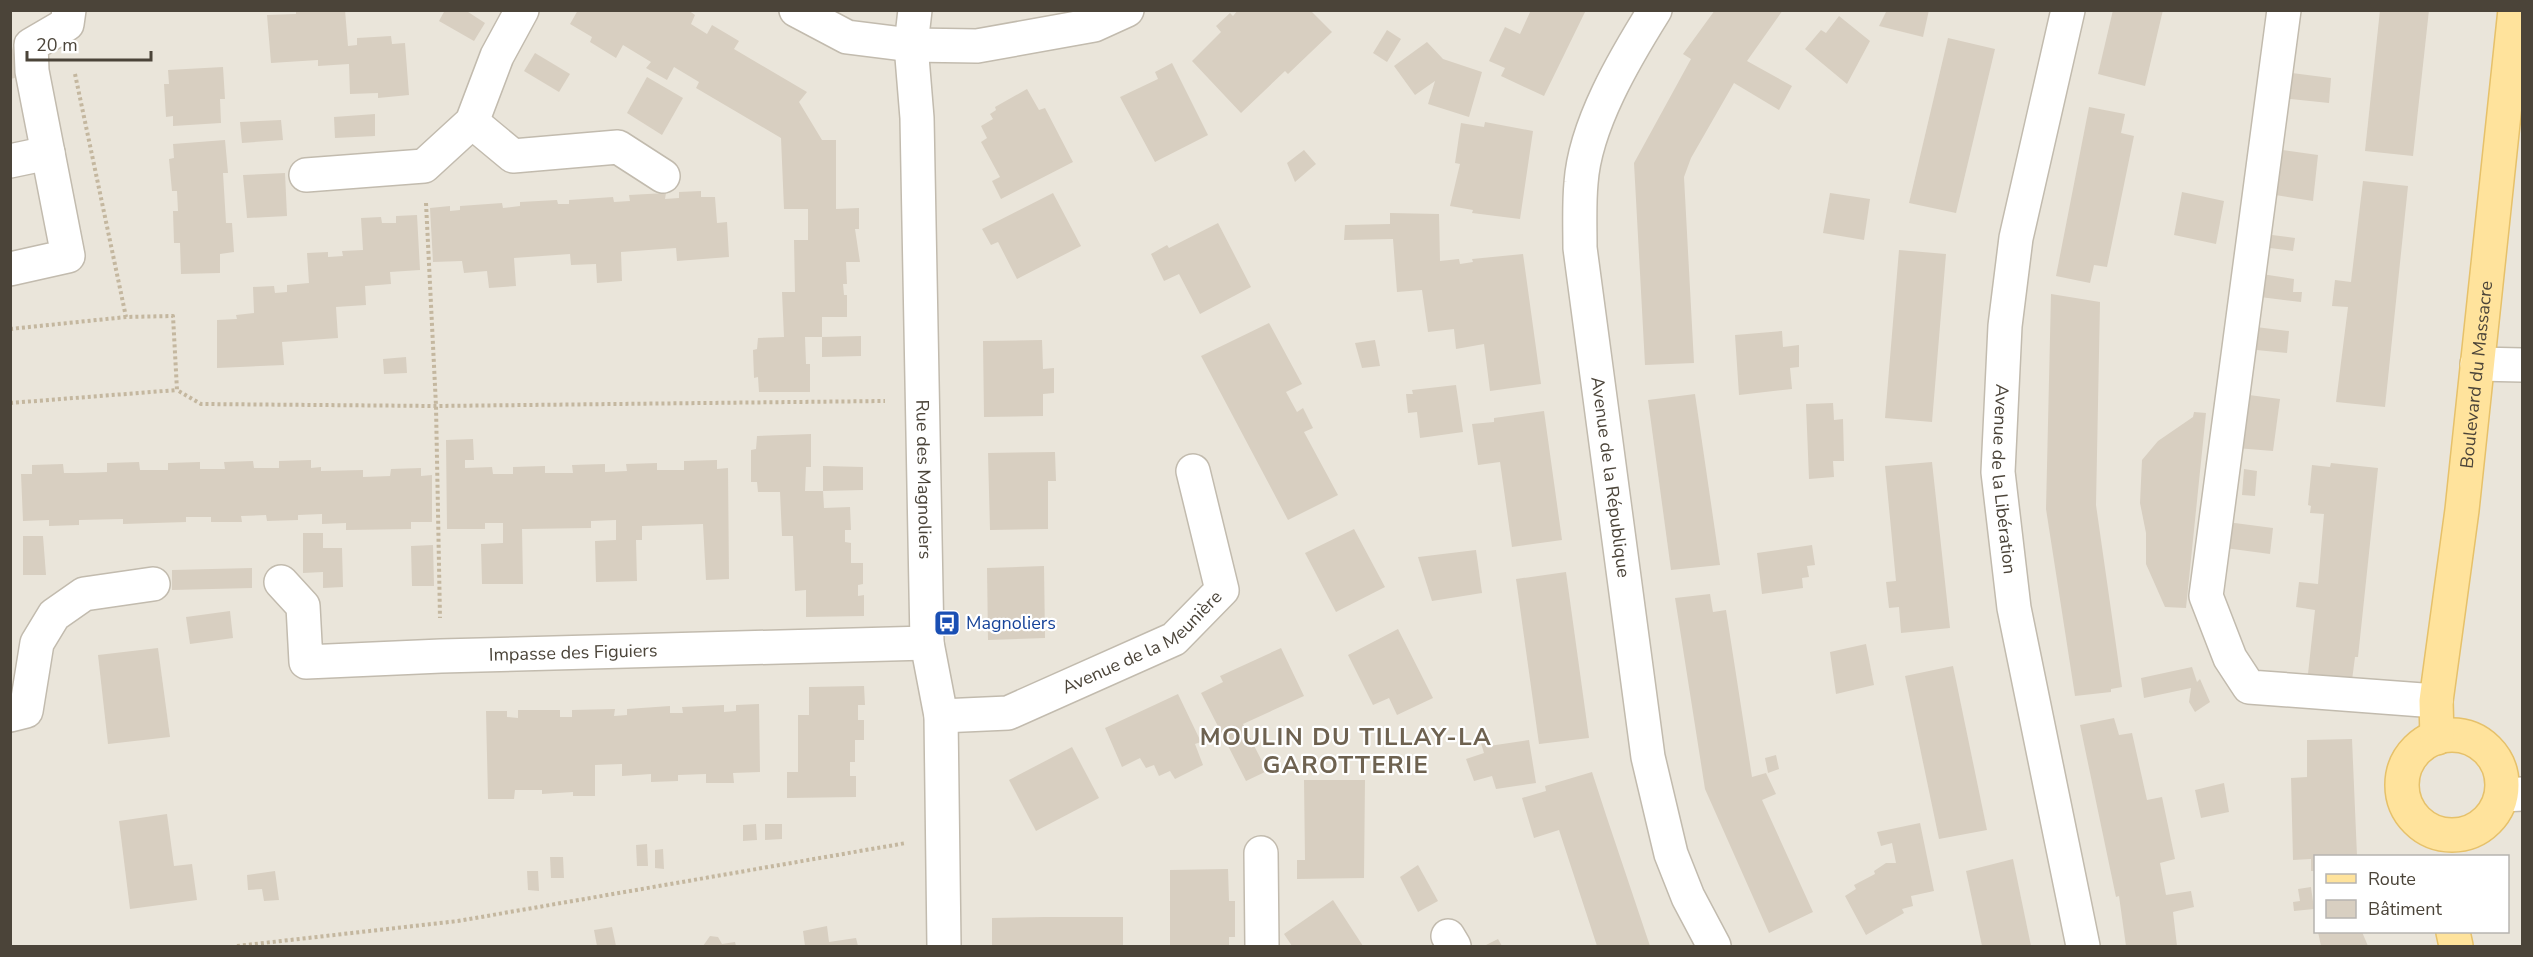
<svg xmlns="http://www.w3.org/2000/svg" width="2533" height="957" viewBox="0 0 2533 957" font-family="'Nunito Sans',sans-serif">
<style>
.residential{fill:#eae5da;fill-rule:evenodd}
.building{fill:#d8cfc1}
.lines{fill:none;stroke-linecap:round;stroke-linejoin:round}
.minor-casing{stroke:#c2bbae;stroke-width:36}
.major-casing{stroke:#e6c16a;stroke-width:36}
.path{stroke:#c4b79f;stroke-width:4;stroke-dasharray:3 3;stroke-linecap:butt}
.minor{stroke:#fff;stroke-width:33}
.major{stroke:#ffe39c;stroke-width:33}
.labels{text-anchor:middle;stroke-width:4.5;stroke-linejoin:round;paint-order:stroke}
.street-label{font-size:18px;fill:#4b4439;stroke:#fff}
.transit-label{font-size:18px;fill:#164399;stroke:#fff;text-anchor:start}
.district-label{font-size:24px;font-weight:bold;letter-spacing:1.5px;fill:#6e6250;stroke:#fff}
</style>
<rect width="100%" height="100%" fill="#f6f3ec"/>
<path class="residential" d="M10,11H2522V946H11ZM2316,856H2508V932H2316Z"/>
<g class="building">
<polygon points="296,10 345,10 348,46 357,45 357,38 391,36 392,44 405,43 409,95 378,98 378,93 350,94 349,64 318,66 318,60 271,63 267,15 296,14"/>
<polygon points="445,10 465,10 485,23 474,41 439,21"/>
<polygon points="578,10 688,10 695,15 691,24 707,34 712,25 739,41 734,49 807,92 799,102 822,140 836,140 836,209 859,208 859,229 855,229 860,262 846,262 847,284 843,284 844,295 847,295 847,317 822,317 822,337 805,337 806,364 810,364 810,392 759,392 758,377 754,378 753,350 757,349 758,338 784,337 782,292 795,292 794,240 808,240 808,209 784,209 781,138 696,88 699,82 674,67 667,80 646,68 651,62 623,45 616,58 590,42 592,37 570,24"/>
<polygon points="1238,10 1310,10 1332,32 1288,74 1285,71 1241,113 1192,61 1221,32 1216,26 1230,13 1233,16"/>
<polygon points="1531,10 1586,10 1544,96 1501,76 1505,68 1489,61 1505,27 1520,34"/>
<polygon points="1715,10 1783,10 1747,61 1792,86 1779,110 1734,83 1691,158 1684,177 1694,363 1645,365 1634,163 1691,59 1683,54"/>
<polygon points="1887,10 1929,10 1923,37 1879,26"/>
<polygon points="2113,10 2163,10 2145,86 2098,74"/>
<polygon points="2380,10 2429,10 2413,156 2365,151"/>
<polygon points="1839,16 1870,41 1847,84 1805,49 1821,30 1826,33"/>
<polygon points="1387,30 1401,39 1387,62 1373,53"/>
<polygon points="1948,38 1995,49 1956,213 1909,203"/>
<polygon points="10,39 20,77 10,79"/>
<polygon points="1427,42 1443,59 1482,72 1469,117 1428,104 1435,81 1415,95 1394,66"/>
<polygon points="535,53 570,74 559,92 524,71"/>
<polygon points="1172,63 1208,135 1155,162 1120,97 1158,79 1155,72"/>
<polygon points="223,67 225,99 220,99 221,123 173,126 173,116 166,117 164,84 169,84 168,70"/>
<polygon points="2285,72 2331,78 2329,103 2281,98"/>
<polygon points="647,77 683,98 662,135 627,113"/>
<polygon points="1027,89 1039,110 1045,108 1073,162 1001,199 992,181 1000,177 981,142 987,138 981,126 993,119 990,114 996,110 995,107"/>
<polygon points="2089,107 2125,114 2121,133 2134,136 2107,267 2094,265 2090,283 2056,276"/>
<polygon points="375,114 375,136 335,138 334,117"/>
<polygon points="281,120 283,140 242,143 240,122"/>
<polygon points="1485,122 1533,131 1520,219 1472,213 1473,210 1450,206 1460,164 1455,163 1461,123 1484,127"/>
<polygon points="225,140 228,173 223,173 226,223 232,223 234,252 220,254 220,273 181,274 180,243 174,243 173,211 178,211 177,191 172,191 169,159 174,158 173,144"/>
<polygon points="2275,149 2318,155 2313,201 2269,194"/>
<polygon points="1304,150 1316,164 1295,182 1287,163"/>
<polygon points="285,173 287,216 247,218 243,175"/>
<polygon points="2363,181 2408,186 2385,407 2336,402 2348,307 2332,306 2335,280 2351,282"/>
<polygon points="701,191 701,197 715,197 717,223 727,222 729,257 677,261 676,248 621,252 622,281 597,283 596,264 571,265 570,254 514,258 516,286 489,288 487,271 464,273 462,261 433,262 430,208 450,206 450,211 460,210 460,206 502,203 503,208 520,206 520,202 557,200 558,204 569,204 569,200 613,197 614,202 630,201 629,195 666,193 665,199 679,198 679,192"/>
<polygon points="2182,192 2224,201 2216,244 2174,235"/>
<polygon points="1053,193 1081,246 1017,279 998,242 991,245 982,229"/>
<polygon points="1830,193 1870,199 1864,240 1823,233"/>
<polygon points="1390,213 1439,214 1440,261 1459,259 1460,264 1473,262 1472,259 1523,254 1541,384 1490,391 1484,344 1456,349 1454,329 1428,332 1422,290 1397,292 1393,239 1344,240 1345,225 1390,224"/>
<polygon points="417,215 420,270 390,272 391,284 365,286 366,305 336,307 338,338 282,342 284,365 217,368 217,320 237,319 236,315 254,313 253,287 274,286 275,293 287,292 287,285 309,283 307,253 328,252 328,257 343,256 342,251 363,250 361,218 381,217 382,223 396,223 396,216"/>
<polygon points="1218,223 1251,287 1200,314 1179,274 1164,281 1151,254 1167,245 1169,248"/>
<polygon points="2264,234 2295,238 2293,251 2262,247"/>
<polygon points="1899,250 1946,254 1932,422 1885,418"/>
<polygon points="2255,273 2294,279 2293,292 2302,292 2301,302 2252,296"/>
<polygon points="2051,294 2100,302 2096,505 2122,687 2111,689 2111,692 2075,696 2046,509"/>
<polygon points="1269,323 1302,384 1286,392 1297,412 1303,408 1313,428 1304,432 1338,495 1288,520 1201,356"/>
<polygon points="2248,326 2289,331 2287,353 2246,349"/>
<polygon points="1782,331 1783,347 1799,345 1799,367 1790,368 1792,389 1739,395 1735,335"/>
<polygon points="861,336 861,356 822,357 822,337"/>
<polygon points="1042,340 1043,369 1054,368 1054,393 1043,394 1043,416 984,417 983,341"/>
<polygon points="1375,340 1380,366 1362,368 1355,343"/>
<polygon points="406,357 407,373 384,374 383,359"/>
<polygon points="1456,385 1463,432 1420,438 1417,412 1408,413 1406,394 1413,394 1412,390"/>
<polygon points="1695,394 1720,565 1671,570 1648,400"/>
<polygon points="2241,394 2280,399 2273,451 2236,448"/>
<polygon points="1833,403 1834,420 1843,419 1844,461 1833,461 1834,477 1809,479 1806,404"/>
<polygon points="1544,411 1562,540 1512,547 1500,462 1478,465 1472,424 1494,422 1494,418"/>
<polygon points="2194,412 2206,413 2186,608 2165,607 2146,564 2146,533 2140,503 2142,460 2158,441 2193,417"/>
<polygon points="811,434 811,467 806,467 805,491 823,491 824,508 850,507 851,530 845,530 845,542 851,543 851,563 863,563 863,584 858,585 858,596 864,595 864,616 806,617 806,590 795,591 793,536 782,536 780,492 758,492 757,482 751,482 751,450 756,449 757,436"/>
<polygon points="473,439 474,460 465,460 465,468 492,467 493,474 513,474 513,467 545,466 545,473 573,473 572,465 605,464 605,472 627,471 626,464 657,463 657,470 684,470 684,461 717,460 717,469 728,468 729,579 706,580 703,524 642,526 642,540 636,540 637,581 596,582 595,541 616,540 616,520 591,521 591,528 522,529 523,584 482,584 481,544 503,543 503,523 485,523 485,529 447,529 446,440"/>
<polygon points="1055,452 1056,481 1048,481 1048,529 990,530 988,453"/>
<polygon points="311,460 311,468 321,467 321,471 363,470 363,477 390,476 391,469 421,468 421,476 432,475 432,522 411,522 411,529 346,530 346,523 322,524 322,514 298,515 298,520 267,521 266,515 241,516 242,522 211,522 211,517 186,517 186,522 123,524 123,519 79,520 79,525 49,526 49,520 23,521 21,474 32,474 32,465 63,464 64,473 77,473 107,472 107,463 139,462 140,470 168,470 168,463 200,462 200,469 225,469 224,462 253,461 254,468 279,468 279,461"/>
<polygon points="1932,462 1950,628 1901,633 1899,607 1889,608 1886,582 1896,581 1885,466"/>
<polygon points="2331,463 2378,468 2358,657 2355,657 2351,688 2307,683 2315,610 2296,607 2299,582 2318,584 2324,514 2310,513 2311,506 2308,505 2312,465 2330,467"/>
<polygon points="823,466 863,467 863,490 823,491"/>
<polygon points="2244,469 2257,471 2255,496 2242,495"/>
<polygon points="2227,522 2273,528 2270,554 2225,548"/>
<polygon points="1354,529 1385,587 1336,612 1305,553"/>
<polygon points="303,533 323,533 323,548 342,548 343,587 323,588 323,572 303,573"/>
<polygon points="23,536 43,536 46,575 23,575"/>
<polygon points="433,545 434,586 412,586 411,546"/>
<polygon points="1812,545 1815,565 1807,566 1809,577 1802,578 1803,588 1762,594 1757,553"/>
<polygon points="1476,550 1482,593 1432,601 1418,557"/>
<polygon points="1044,566 1045,638 988,640 987,568"/>
<polygon points="252,568 252,588 172,590 172,570"/>
<polygon points="1566,572 1589,738 1539,744 1516,579"/>
<polygon points="1710,594 1713,612 1726,610 1752,777 1766,773 1776,794 1762,800 1813,912 1769,933 1705,789 1675,598"/>
<polygon points="230,611 233,638 190,644 186,617"/>
<polygon points="1398,629 1433,698 1397,715 1389,698 1373,705 1348,655"/>
<polygon points="1866,644 1874,685 1836,694 1830,652"/>
<polygon points="158,648 170,737 108,744 98,655"/>
<polygon points="1281,648 1304,696 1243,724 1267,771 1246,781 1201,693 1223,682 1220,676"/>
<polygon points="1953,666 1987,830 1939,839 1905,676"/>
<polygon points="2192,667 2197,682 2200,679 2210,702 2195,712 2189,702 2191,688 2144,698 2141,678"/>
<polygon points="864,686 865,705 858,705 858,720 864,720 864,740 855,740 855,762 850,762 850,776 856,776 856,797 787,798 787,772 798,772 798,715 809,715 809,687"/>
<polygon points="1178,694 1201,742 1195,744 1203,765 1175,779 1170,771 1159,776 1154,765 1146,768 1140,758 1122,767 1105,728"/>
<polygon points="759,704 760,772 733,773 734,783 706,783 706,774 678,775 678,781 651,782 651,774 622,776 622,764 595,765 595,796 573,796 573,792 542,794 542,790 515,790 514,799 488,799 486,711 507,711 507,717 518,718 518,710 560,710 560,717 572,717 572,710 615,709 614,716 627,715 627,709 670,706 670,713 683,713 682,707 724,705 724,712 736,711 736,705"/>
<polygon points="2114,718 2119,735 2132,733 2147,800 2162,797 2175,859 2160,863 2166,895 2191,891 2194,907 2173,912 2177,946 2126,946 2119,896 2116,897 2080,725"/>
<polygon points="1484,732 1489,746 1529,740 1536,783 1496,789 1492,776 1474,781 1466,759 1484,753 1478,734"/>
<polygon points="2352,739 2357,856 2316,856 2316,871 2311,871 2311,859 2293,860 2291,778 2307,777 2307,740"/>
<polygon points="1072,747 1099,798 1036,831 1009,780"/>
<polygon points="1776,755 1779,769 1768,773 1765,758"/>
<polygon points="1592,772 1606,815 1650,946 1597,946 1559,830 1534,838 1522,798 1546,791 1545,786"/>
<polygon points="1304,780 1365,780 1364,878 1297,879 1297,860 1305,860"/>
<polygon points="2224,783 2229,812 2201,818 2195,790"/>
<polygon points="167,814 174,866 192,864 197,900 130,909 119,821"/>
<polygon points="1920,823 1934,891 1911,896 1913,906 1902,909 1904,913 1866,935 1845,896 1856,889 1854,885 1875,874 1874,871 1886,863 1896,863 1892,843 1881,846 1877,832"/>
<polygon points="756,824 757,840 743,841 743,825"/>
<polygon points="765,824 782,824 782,839 765,840"/>
<polygon points="647,844 648,866 637,866 636,845"/>
<polygon points="663,849 664,869 655,868 655,850"/>
<polygon points="550,857 563,857 564,878 551,878"/>
<polygon points="2013,859 2031,946 1982,946 1966,871"/>
<polygon points="1418,865 1438,901 1418,912 1400,877"/>
<polygon points="1228,869 1229,901 1235,901 1235,937 1229,937 1229,946 1170,946 1170,870"/>
<polygon points="275,871 279,900 264,901 262,889 248,890 247,875"/>
<polygon points="527,871 538,871 539,891 528,890"/>
<polygon points="2311,887 2314,909 2294,911 2293,902 2300,901 2298,889"/>
<polygon points="1333,900 1363,946 1292,946 1284,934"/>
<polygon points="1045,917 1123,917 1123,946 992,946 992,918"/>
<polygon points="827,926 829,942 856,938 858,946 805,946 803,931"/>
<polygon points="612,927 616,946 597,946 594,930"/>
<polygon points="2318,932 2362,932 2368,946 2321,946"/>
<polygon points="710,936 718,937 722,944 735,942 736,946 703,946"/>
<polygon points="1498,939 1502,946 1484,946"/>
</g>
<g class="lines">
<defs>
<g id="minor">
<polyline points="796,10 847,37 911,45 977,46 1094,25 1127,10"/>
<path id="s1" d="M915,10L911,45L917,118L927,643L941,716L944,946"/>
<path id="s2" d="M1655,10C1625,58 1585,125 1581,183C1579,204 1580,226 1580,248L1648,757L1671,854L1688,897L1714,946"/>
<path id="s3" d="M2068,10L2016,238L2005,326L1998,472L2014,608L2083,946"/>
<polyline points="2284,10 2206,596 2230,658 2249,687 2436,701"/>
<polyline points="472,122 513,156 618,147 663,176"/>
<polyline points="10,161 48,153"/>
<polyline points="306,175 424,166 472,122 497,56 522,10"/>
<polyline points="10,269 68,256 32,71 31,45 67,24 69,10"/>
<polyline points="2477,364 2522,365"/>
<path id="s4" d="M281,582L303,606L306,662L441,656L927,643"/>
<polyline points="10,715 26,711 37,643 54,615 84,594 153,584"/>
<path id="s5" d="M941,716L1008,713L1174,639L1222,590L1193,471"/>
<polyline points="2502,795 2522,794"/>
<polyline points="1261,853 1262,946"/>
<polyline points="1448,936 1454,946"/>
</g>
<g id="major">
<circle cx="2452" cy="785" r="50"/>
<path id="s6" d="M2437,738L2436,701L2462,510L2515,10"/>
<polyline points="2453,932 2456,946"/>
</g>
</defs>
<use href="#minor" class="minor-casing"/>
<use href="#major" class="major-casing"/>
<g class="path">
<polyline points="75,74 126,317"/>
<polyline points="426,203 436,406 440,618"/>
<polyline points="10,329 126,317 173,316 177,390 201,404 436,406 885,401"/>
<polyline points="10,403 177,390"/>
<polyline points="237,946 458,921 906,843"/>
</g>
<use href="#minor" class="minor"/>
<use href="#major" class="major"/>
</g>
<defs>
<symbol id="bus-square" viewBox="-11 -11 22 22"><rect x="-9" y="-9" width="18" height="18" rx="4" fill="#1a4fb4" stroke="#fff"/><path d="M-5-6H5V4H4V6H2V4H-2V6H-4V4H-5ZM-3.5-4V0h7V-4ZM-3.5 1.2v1.5H-2V1.2ZM2 1.2v1.5H3.5V1.2Z" fill="#fff"/></symbol>
</defs>
<g fill-rule="evenodd">
<use href="#bus-square" x="932" y="608" width="30" height="30"/>
</g>
<g class="labels">
<g class="street-label">
<text dy="6" stroke="none"><textPath href="#s6" startOffset="366">Boulevard du Massacre</textPath></text>
<text dy="6" stroke="none"><textPath href="#s2" startOffset="486">Avenue de la République</textPath></text>
<text dy="6" stroke="none"><textPath href="#s1" startOffset="470">Rue des Magnoliers</textPath></text>
<text dy="6" stroke="none"><textPath href="#s3" startOffset="476">Avenue de la Libération</textPath></text>
<text dy="6" stroke="none"><textPath href="#s5" startOffset="220">Avenue de la Meunière</textPath></text>
<text dy="6" stroke="none"><textPath href="#s4" startOffset="356">Impasse des Figuiers</textPath></text>
</g>
<g class="transit-label">
<text x="966" y="629">Magnoliers</text>
</g>
<g class="district-label">
<text x="1346" y="745">MOULIN DU TILLAY-LA<tspan x="1346" dy="28">GAROTTERIE</tspan></text>
</g>
</g>
<rect width="2533" height="957" fill="none" stroke="#4b4439" stroke-width="24"/>
<rect x="2314" y="855" width="195" height="78" fill="#ffffff" stroke="#b7b4b0" stroke-width="1.5"/>
<rect x="2326" y="874" width="30" height="9" fill="#ffe39c" stroke="#b7b4b0" stroke-width="1.5"/>
<text x="2368" y="885" font-size="18" fill="#4b4439">Route</text>
<rect x="2326" y="900" width="30" height="18" fill="#d8cfc1" stroke="#b7b4b0" stroke-width="1.5"/>
<text x="2368" y="915" font-size="18" fill="#4b4439">Bâtiment</text>
<path d="M27 51v9h124v-9" fill="none" stroke="#4b4439" stroke-width="3"/>
<text x="36" y="51" font-size="18" fill="#4b4439" stroke="#ffffff" stroke-width="4.5" paint-order="stroke">20 m</text>
</svg>
